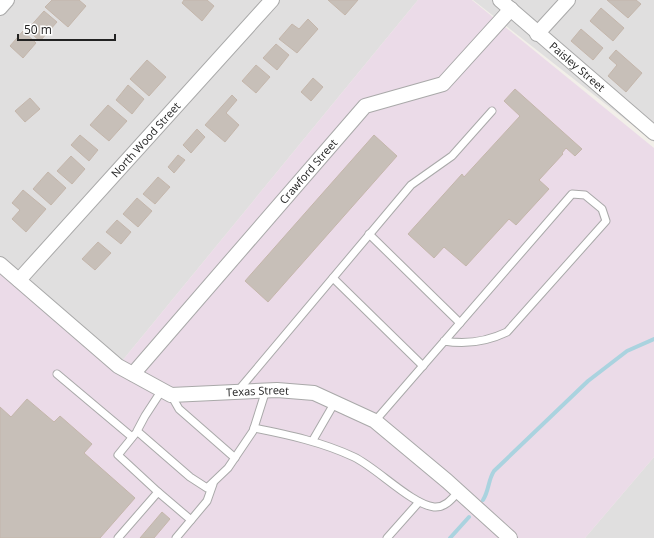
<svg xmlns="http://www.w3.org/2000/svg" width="654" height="538" viewBox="0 0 654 538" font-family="'Open Sans',sans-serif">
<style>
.residential{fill:#e0dfdf}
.industrial{fill:#ebdbe8}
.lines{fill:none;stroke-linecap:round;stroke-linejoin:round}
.stream{stroke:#aad3df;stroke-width:4}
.building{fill:#c7bfb8;stroke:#c4b6ab}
.service-casing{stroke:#a9a9a9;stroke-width:9}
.minor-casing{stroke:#a9a9a9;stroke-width:16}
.service{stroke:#fff;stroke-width:7}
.minor{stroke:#fff;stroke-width:14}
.labels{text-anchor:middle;stroke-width:3;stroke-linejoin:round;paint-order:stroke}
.street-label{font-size:11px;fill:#222;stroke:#fff}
</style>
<rect width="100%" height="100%" fill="#f2efe9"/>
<g class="residential">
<polygon points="0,0 418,0 118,366 0,266"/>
<polygon points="473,0 654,0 654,142"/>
<polygon points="654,457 654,538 585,538"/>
</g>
<polygon class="industrial" points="418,0 472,0 654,148 654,457 585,538 0,538 0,264 118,366"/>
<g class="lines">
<g class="stream">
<path d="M483,500C489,491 488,480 494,471L588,381L627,351L654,339"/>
<polyline points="450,538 469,517"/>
</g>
</g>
<g class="building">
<polygon points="52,0 79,0 86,6 68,27 45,7"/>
<polygon points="184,0 207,0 214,6 202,21 182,3"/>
<polygon points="328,0 358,0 345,15"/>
<polygon points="607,0 636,0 641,4 628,18"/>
<polygon points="601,8 624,28 613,41 590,21"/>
<polygon points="44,11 57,22 40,41 27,30"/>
<polygon points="308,19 318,29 297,53 279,39 292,24 299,29"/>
<polygon points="581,29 603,48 593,60 571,41"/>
<polygon points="23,31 36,43 23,58 10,46"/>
<polygon points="276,44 289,55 277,70 263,58"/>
<polygon points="616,50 642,73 626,92 608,76 617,65 609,58"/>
<polygon points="147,60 166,77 149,96 130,79"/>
<polygon points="256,65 270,77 256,93 242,81"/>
<polygon points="313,78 323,87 311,101 301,92"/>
<polygon points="128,85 144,99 132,114 116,100"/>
<polygon points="515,89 582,149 575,156 566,148 562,153 563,154 539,180 549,189 516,225 509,219 466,266 444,247 434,258 408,234 462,174 464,177 520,116 504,101"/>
<polygon points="232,95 237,100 226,113 239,125 225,142 205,125"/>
<polygon points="30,98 40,109 25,122 15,111"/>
<polygon points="108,105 127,121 109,141 90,125"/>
<polygon points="197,129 205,137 191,153 183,145"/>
<polygon points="80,135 98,150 89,161 71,145"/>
<polygon points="374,135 397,156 268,302 245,281"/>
<polygon points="178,155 185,160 174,173 168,167"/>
<polygon points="71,156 85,169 72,184 57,171"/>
<polygon points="48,172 66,188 51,205 33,189"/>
<polygon points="158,177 170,187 155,204 143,194"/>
<polygon points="23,190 46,209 26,232 12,219 20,210 12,203"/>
<polygon points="137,198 152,211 138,227 123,214"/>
<polygon points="117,220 131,232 121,244 106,232"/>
<polygon points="98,242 111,253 95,270 82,259"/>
<polygon points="27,399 54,422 60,416 92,444 84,453 135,498 100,538 0,538 0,407 11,417"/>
<polygon points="162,512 170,519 154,538 140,538"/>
</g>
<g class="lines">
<defs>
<g id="service">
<polyline points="369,234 460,323"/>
<polyline points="333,278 423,366"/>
<polyline points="57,374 132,437"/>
<polyline points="162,390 145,416 137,431 190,477 207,488 228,468 253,431 266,390"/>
<polyline points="237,392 411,185 452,156 492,111"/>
<polyline points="171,395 179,409 235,458"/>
<path d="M375,421L572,194L585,195L602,209L606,221L507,332C486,342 467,345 444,341"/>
<path d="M254,428C289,435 322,442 354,457C377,468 411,504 434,507C445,508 452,499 459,491"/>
<polyline points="135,434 118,455 158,492"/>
<polyline points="313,440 335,402"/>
<polyline points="118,538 158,492 191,520"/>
<polyline points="176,538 207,501 213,484"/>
<polyline points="387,538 419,502"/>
</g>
<g id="minor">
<path id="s1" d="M500,0L654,133"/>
<polyline points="0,8 7,0"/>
<polyline points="537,34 568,0"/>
<path id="s2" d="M0,264L118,366L171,395L277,390L314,393L375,421L447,481L510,538"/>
<path id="s3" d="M19,280L272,0"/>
<path id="s4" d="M133,374L365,106L443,84L511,9"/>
</g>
</defs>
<use href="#service" class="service-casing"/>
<use href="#minor" class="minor-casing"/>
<use href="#service" class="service"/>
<use href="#minor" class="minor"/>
</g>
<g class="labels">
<g class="street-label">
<text dy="4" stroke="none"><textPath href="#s1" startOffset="102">Paisley Street</textPath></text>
<text dy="4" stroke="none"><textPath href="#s3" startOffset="189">North Wood Street</textPath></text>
<text dy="4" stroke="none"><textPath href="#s4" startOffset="268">Crawford Street</textPath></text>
<text dy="4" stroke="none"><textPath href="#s2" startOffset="303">Texas Street</textPath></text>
</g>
</g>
<path d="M18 34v6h97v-6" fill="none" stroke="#222222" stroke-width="2"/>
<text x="24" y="34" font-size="12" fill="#222222" stroke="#ffffff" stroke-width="3" paint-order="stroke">50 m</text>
</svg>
